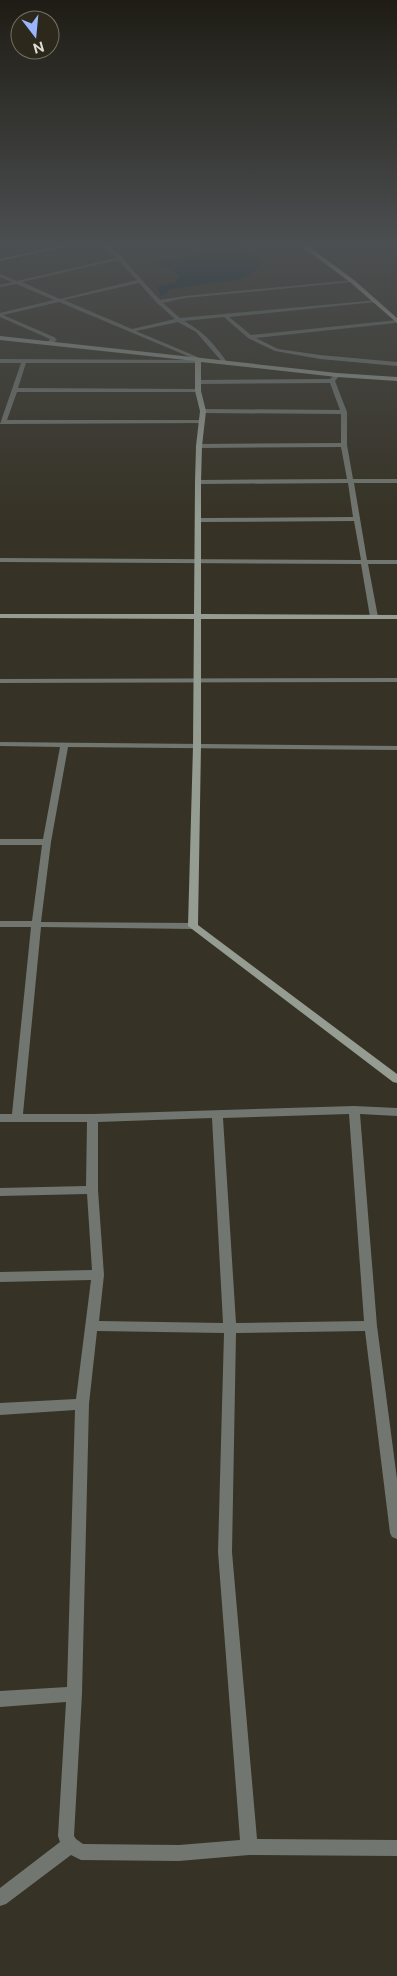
<svg xmlns="http://www.w3.org/2000/svg" width="397" height="1976" viewBox="0 0 397 1976" font-family="'Public Sans',sans-serif">
<style>
.water{fill:#022634}
.lines{fill:none;stroke-linecap:round;stroke-linejoin:round}
.street{fill:#717670;fill-rule:evenodd}
.secondary{fill:#959c92;fill-rule:evenodd}
.primary{fill:#b0b9ad;fill-rule:evenodd}
</style>
<rect width="100%" height="100%" fill="#363225"/>
<polygon class="water" points="198,243 238,243 242,249 256,256 261,267 247,276 236,280 170,289 161,297 157,287 175,282 181,276 156,262 188,257 206,250"/>
<g class="lines">
<g class="street">
<polygon points="11,243 11,244 0,246 0,244"/>
<path d="M94,243C110,243 112,251 123,257V259L160,300L185,296L354,280L352,282L185,298L163,303L180,318L378,300L376,302L229,317L251,335L397,320L396,323L256,338L278,349L320,355L397,362V366L320,359L275,351L248,338L224,317L184,321C204,332 213,343 227,362L224,364L196,332L178,322L136,331L200,358L198,360L200,363H26L18,388L198,389L200,390V392H17L7,420H202L205,422L204,423L0,424L21,363H0V359L197,360L59,302L3,315L54,337L57,340L52,344L47,343L50,339L0,317V313L54,300L16,284L0,287V285L12,282L0,277V274L17,281L116,258L109,250ZM118,260L137,280L60,299L22,282ZM139,283L157,303L175,319L132,329L64,300Z"/>
<polygon points="335,374 340,375 335,381 347,412 347,445 353,479 397,479 397,483 354,483 367,560 397,560 397,564 368,564 378,617 377,619 370,617 361,564 0,562 0,558 361,560 354,521 199,522 196,520 199,518 353,517 348,483 198,484 195,482 198,480 347,479 341,447 199,448 196,446 199,444 341,443 341,414 203,413 200,411 203,409 340,410 330,383 198,384 195,382 198,380 330,379"/>
<polygon points="397,678 397,682 0,683 0,679"/>
<path d="M0,742L397,746V750L68,747L51,842L41,922L193,923L198,926L193,929L41,927L23,1114H93L354,1106L397,1108V1116L360,1114L377,1326L397,1479V1539L392,1537L390,1533L365,1331L236,1333L232,1552L257,1839L397,1840V1856L249,1855L179,1861L81,1860L71,1855L6,1904L0,1906V1888L60,1842L58,1836L66,1702L0,1707V1691L67,1687L75,1410L0,1415V1403L76,1399L91,1280L0,1282V1272L92,1270L87,1194L0,1196V1188L86,1186L87,1122H0V1114H12L31,927H0V921H32L42,845H0V839H43L60,747L0,746ZM349,1114L364,1321L236,1323L223,1118ZM212,1118L223,1323L99,1321L104,1275L98,1190V1122ZM97,1331L224,1333L218,1552L240,1840L179,1845L83,1844L76,1839L74,1836L82,1694L89,1404Z"/>
</g>
<g class="secondary">
<polygon points="73,243 81,243 0,261 0,259"/>
<polygon points="0,336 337,373 397,377 397,381 337,377 201,362 201,391 206,411 202,446 201,482 201,614 397,615 397,619 201,619 201,746 198,925 397,1074 397,1083 393,1082 188,926 193,746 194,619 0,618 0,614 194,614 195,482 196,446 200,411 195,391 195,361 0,340"/>
</g>
<polygon class="primary" points="297,243 304,243 354,280 397,318 397,323 350,282"/>
</g>
<linearGradient id="sky" x2="0" y2="1"><stop stop-color="#1e1c14"/><stop offset="0.47" stop-color="#4c4f51"/><stop offset="1" stop-color="#4c4f51" stop-opacity="0"/></linearGradient>
<rect width="397" height="520" fill="url(#sky)"/>
<g transform="translate(35 35) rotate(164)"><circle r="24" fill="#2c281b" stroke="#737065"/>
<path d="M0-4L9 19L0 12L-9 19Z" fill="#9bb5fd"/>
<text y="-8" font-size="14" font-weight="bold" text-anchor="middle" fill="#dedcd3">N</text>
</g>
</svg>
